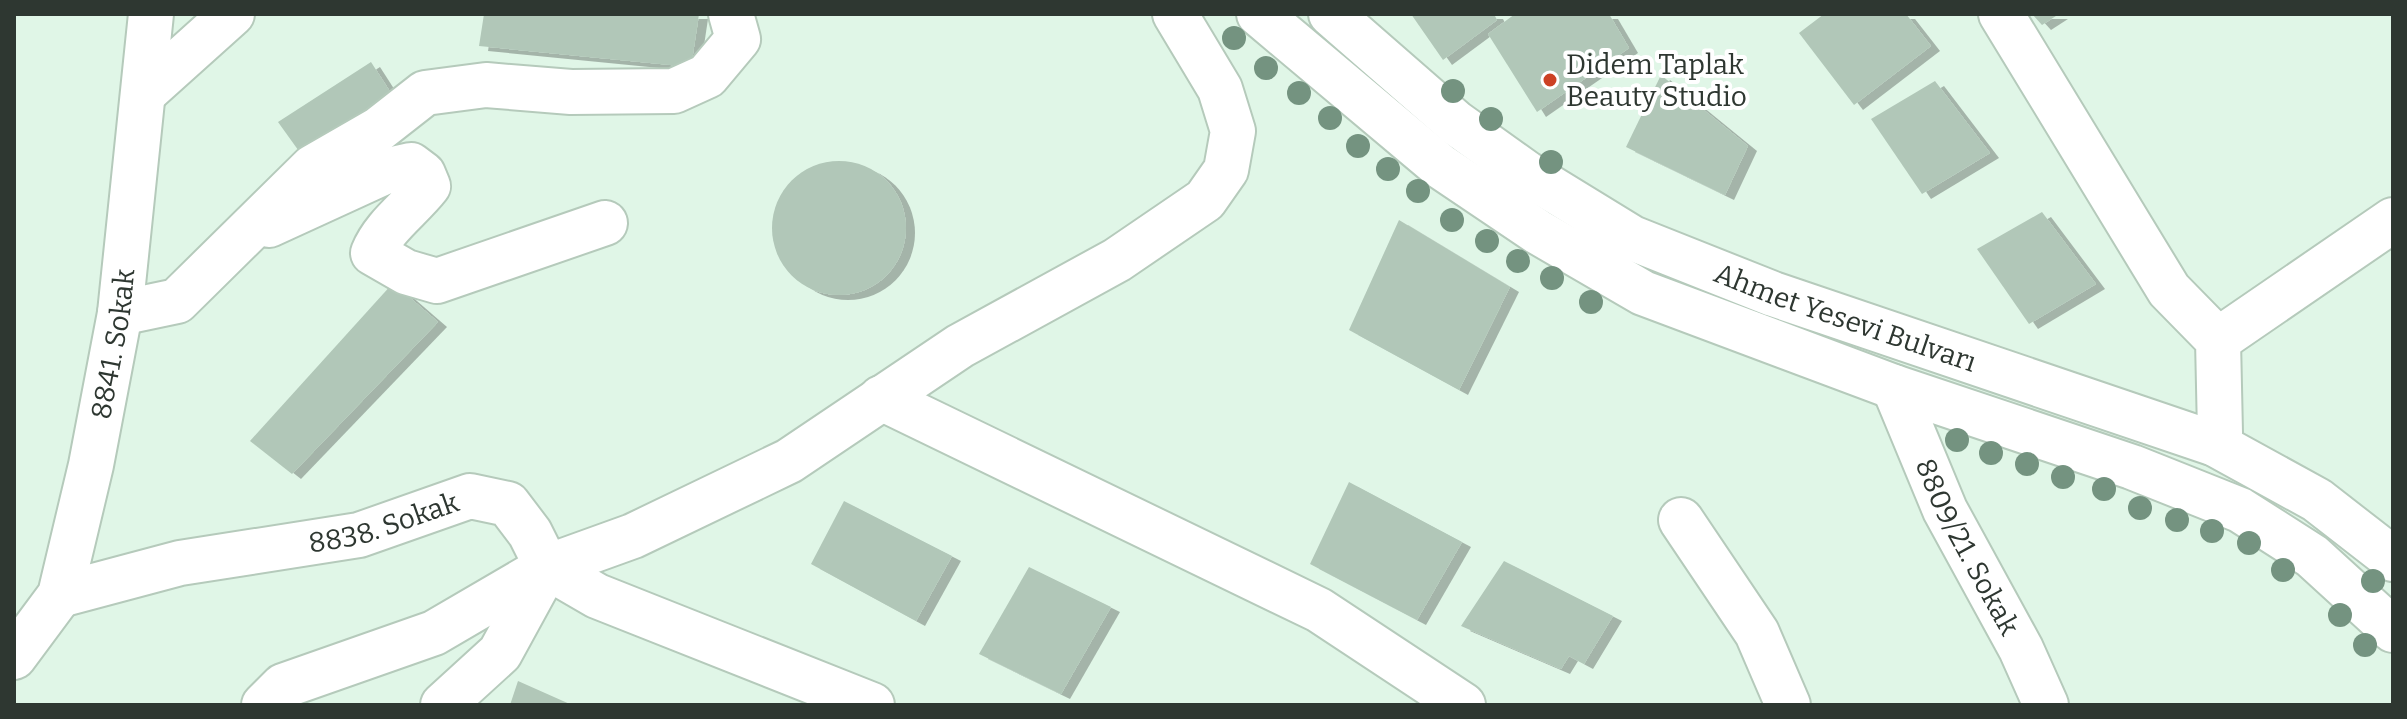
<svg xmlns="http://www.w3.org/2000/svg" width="2407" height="719" viewBox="0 0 2407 719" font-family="Bitter,serif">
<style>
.building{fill:#b1c7b8;filter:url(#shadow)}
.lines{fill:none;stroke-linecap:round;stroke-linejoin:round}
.minor-casing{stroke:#b5cabb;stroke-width:48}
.minor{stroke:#fff;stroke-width:44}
.tree{fill:#749380}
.poi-dot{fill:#cc4124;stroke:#fff;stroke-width:3}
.labels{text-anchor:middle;stroke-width:8;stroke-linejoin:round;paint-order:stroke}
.poi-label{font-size:28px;fill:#2e3731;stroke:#fff;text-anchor:start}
.street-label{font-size:28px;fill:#2e3731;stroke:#fff}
</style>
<defs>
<filter id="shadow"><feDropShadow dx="9" dy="5" stdDeviation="0" flood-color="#0004"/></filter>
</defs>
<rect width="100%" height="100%" fill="#e0f6e7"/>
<g class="building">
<polygon points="484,14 699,14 691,67 479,46"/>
<polygon points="1411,14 1494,14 1497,20 1443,60"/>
<polygon points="1515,14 1609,14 1629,48 1537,112 1488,34"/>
<polygon points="1824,14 1906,14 1931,46 1854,105 1799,33"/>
<polygon points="2032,14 2059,14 2042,25"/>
<polygon points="371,62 398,104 306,161 278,122"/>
<polygon points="1661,75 1748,146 1725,195 1626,147"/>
<polygon points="1935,81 1990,153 1922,194 1871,119"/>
<circle cx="839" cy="228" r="67"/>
<polygon points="2042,212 2096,284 2029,324 1977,249"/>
<polygon points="1399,220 1510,287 1459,390 1349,330"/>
<polygon points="393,283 438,322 292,474 250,441"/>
<polygon points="1349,482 1462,542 1417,620 1310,564"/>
<polygon points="844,501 952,556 916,621 811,564"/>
<polygon points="1504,561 1613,616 1584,664 1569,656 1561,669 1461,626"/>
<polygon points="1029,567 1111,607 1061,694 979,654"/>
<polygon points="518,681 572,705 510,705"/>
</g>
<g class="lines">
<defs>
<g id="minor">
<polyline points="1259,14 1440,166 1538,232 1643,293 1894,387 2132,467 2240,510 2312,556 2393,630"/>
<path id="s1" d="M1331,14L1456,123L1526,173L1632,238L1773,294L2215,444L2317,500L2393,559"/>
<polyline points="2001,14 2169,290 2218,340 2220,433 2215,444"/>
<polyline points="144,93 232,14"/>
<path d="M269,225L389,170L411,165L423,174L428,186C410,209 384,226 373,253L406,272L437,281L605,223"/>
<polyline points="120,313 177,301 313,167 379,129 425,93 486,85 571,92 674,91 707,76 738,39 731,14"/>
<polyline points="2218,340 2393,220"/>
<path id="s2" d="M1894,387L1945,510L2021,649L2046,705"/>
<polyline points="881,398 1319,610 1463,705"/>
<polyline points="1681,520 1757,633 1788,705"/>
<polyline points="547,567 597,596 872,705"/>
<path id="s3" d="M60,595L180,563L359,535L470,496L508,504L530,533L547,567L500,653L443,705"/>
<path id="s4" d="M14,657L60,595L91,465L120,313L151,14"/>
<polyline points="264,705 283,686 434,633 547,567 633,536 789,461 960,346 1117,260 1205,200 1226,170 1233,131 1220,89 1175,14"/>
</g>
</defs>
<use href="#minor" class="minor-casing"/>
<use href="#minor" class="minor"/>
</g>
<g class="tree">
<circle cx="1234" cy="38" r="12"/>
<circle cx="1266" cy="68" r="12"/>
<circle cx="1453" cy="91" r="12"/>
<circle cx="1299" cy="93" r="12"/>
<circle cx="1330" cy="118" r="12"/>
<circle cx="1491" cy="119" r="12"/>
<circle cx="1358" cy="146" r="12"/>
<circle cx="1551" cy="162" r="12"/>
<circle cx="1388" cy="169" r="12"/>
<circle cx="1418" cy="191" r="12"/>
<circle cx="1452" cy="220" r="12"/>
<circle cx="1487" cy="241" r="12"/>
<circle cx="1518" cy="261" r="12"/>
<circle cx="1552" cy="278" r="12"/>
<circle cx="1591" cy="302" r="12"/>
<circle cx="1957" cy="440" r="12"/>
<circle cx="1991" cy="453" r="12"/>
<circle cx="2027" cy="464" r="12"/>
<circle cx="2063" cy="477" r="12"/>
<circle cx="2104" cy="489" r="12"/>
<circle cx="2140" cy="508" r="12"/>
<circle cx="2177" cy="520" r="12"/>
<circle cx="2212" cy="531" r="12"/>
<circle cx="2249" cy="543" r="12"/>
<circle cx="2283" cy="570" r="12"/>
<circle cx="2373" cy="581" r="12"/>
<circle cx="2340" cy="615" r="12"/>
<circle cx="2365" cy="645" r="12"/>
</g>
<circle class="poi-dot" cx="1550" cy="80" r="8"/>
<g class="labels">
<g class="poi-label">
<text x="1566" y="74">Didem Taplak<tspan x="1566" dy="32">Beauty Studio</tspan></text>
</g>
<g class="street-label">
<text dy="10" stroke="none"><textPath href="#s1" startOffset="604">Ahmet Yesevi Bulvarı</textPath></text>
<text dy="10" stroke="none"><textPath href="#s4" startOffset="334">8841. Sokak</textPath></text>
<text dy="10" stroke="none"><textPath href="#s3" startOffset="332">8838. Sokak</textPath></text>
<text dy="10" stroke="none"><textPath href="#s2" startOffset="176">8809/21. Sokak</textPath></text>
</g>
</g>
<rect width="2407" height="719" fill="none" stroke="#2e3731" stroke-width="32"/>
</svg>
